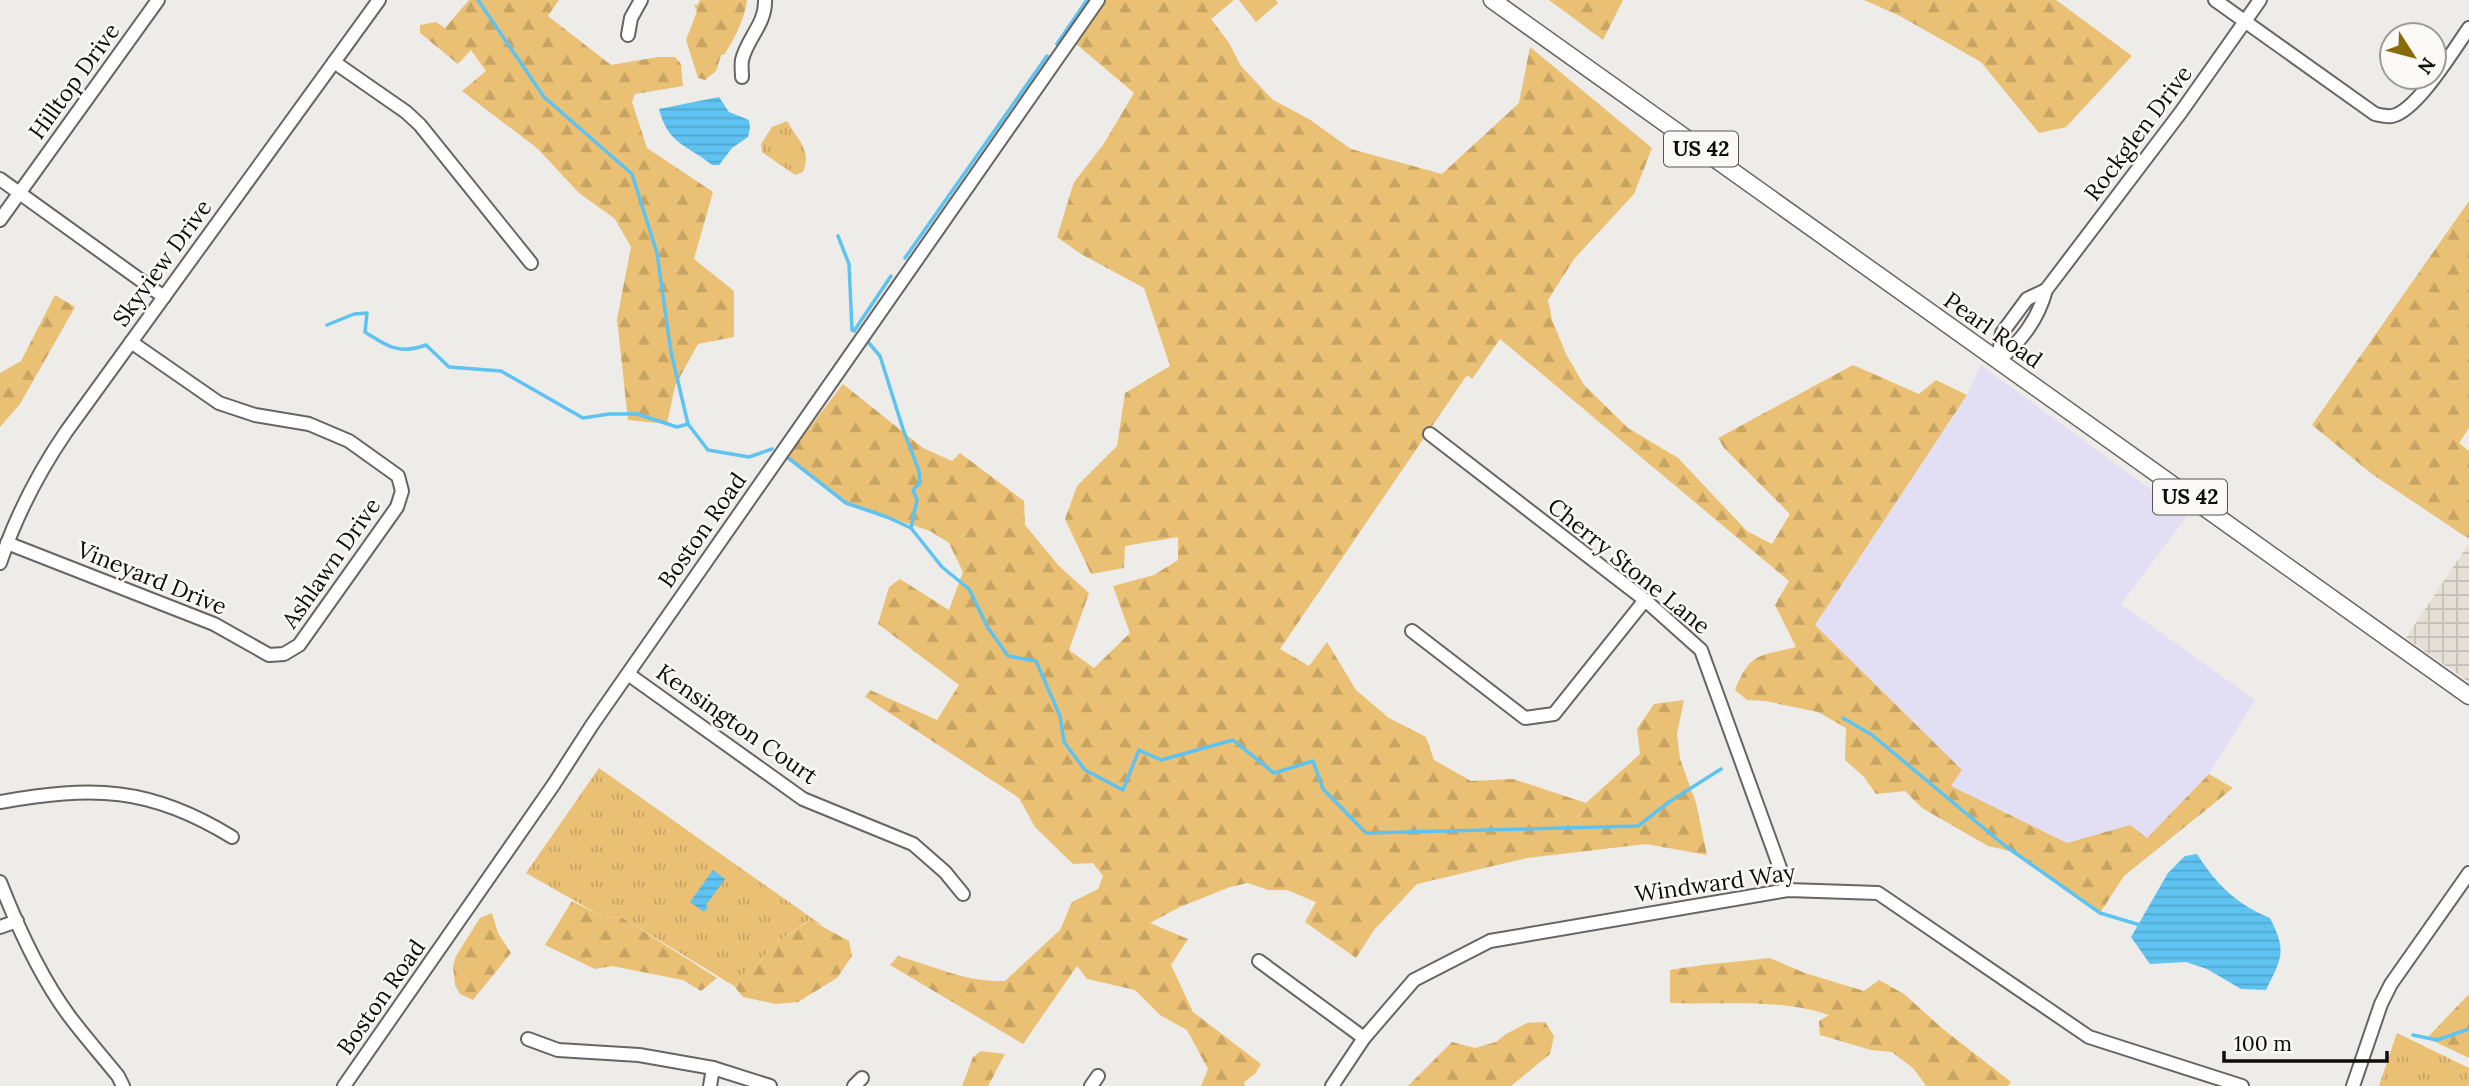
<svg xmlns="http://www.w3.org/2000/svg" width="2469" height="1086" viewBox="0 0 2469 1086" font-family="Lora,serif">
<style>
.commercial{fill:#e2dff5}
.industrial{fill:url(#industrial-grid)}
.forest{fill:url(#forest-firs)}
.park{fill:url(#park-tufts)}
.water{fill:url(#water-rules)}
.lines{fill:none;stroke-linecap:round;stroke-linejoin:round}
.stream{stroke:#5ec3f1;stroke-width:3.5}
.minor-casing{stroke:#676562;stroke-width:16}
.major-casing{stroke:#676562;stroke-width:19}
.minor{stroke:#fff;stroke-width:12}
.major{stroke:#fff;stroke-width:16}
.labels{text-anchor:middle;stroke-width:5;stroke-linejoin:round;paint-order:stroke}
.shield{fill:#fbf9f6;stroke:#555452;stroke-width:2}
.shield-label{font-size:21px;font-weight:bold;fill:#0e0d0c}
.street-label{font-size:23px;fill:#0e0d0c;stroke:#fbf9f6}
</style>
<defs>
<pattern id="industrial-grid" width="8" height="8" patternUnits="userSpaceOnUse" patternTransform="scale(1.75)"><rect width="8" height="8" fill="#e5dfd5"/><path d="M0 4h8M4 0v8" fill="none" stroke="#c3beb6"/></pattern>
<pattern id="forest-firs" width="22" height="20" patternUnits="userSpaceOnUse" patternTransform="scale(1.75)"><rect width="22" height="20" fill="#eac074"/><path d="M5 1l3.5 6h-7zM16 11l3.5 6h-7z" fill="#c8a463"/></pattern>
<pattern id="park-tufts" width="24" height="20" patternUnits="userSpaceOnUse" patternTransform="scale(1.75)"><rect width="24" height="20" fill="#eac074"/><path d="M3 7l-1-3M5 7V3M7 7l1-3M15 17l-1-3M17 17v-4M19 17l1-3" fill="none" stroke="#c8a463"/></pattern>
<pattern id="water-rules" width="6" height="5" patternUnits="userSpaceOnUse" patternTransform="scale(1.75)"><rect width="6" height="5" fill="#5ec3f1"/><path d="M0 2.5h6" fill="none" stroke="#50a6cd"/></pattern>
</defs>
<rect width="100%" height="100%" fill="#eeece8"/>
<polygon class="commercial" points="1981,365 2187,516 2121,604 2255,700 2209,774 2147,838 2130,825 2067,843 1950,786 1962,770 1815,625 1967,395"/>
<polygon class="industrial" points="2469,543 2469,682 2406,638"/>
<g class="forest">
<polygon points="469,0 559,0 548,16 611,65 658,57 675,57 681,64 683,86 635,94 632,102 647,148 713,192 694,259 734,291 734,337 698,344 675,386 667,424 628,420 617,319 631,247 615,219 579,193 538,149 462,91 486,71 471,50 458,64 420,33 420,25 436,22 445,28"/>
<path d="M700,0H747C745,18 734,40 724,55H721L716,71L705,80L698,78L686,40L697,11L694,5H697Z"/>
<path d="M1105,0H1234L1211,19L1229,43L1241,66L1273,100L1309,119L1351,149L1442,174L1519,103L1530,47L1652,148L1634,194L1574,259L1548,300L1552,320L1566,354L1584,385L1628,428L1678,458L1747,531L1772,544L1790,514L1724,448L1718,438L1853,365L1919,394L1936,380L1967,395L1815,625L1962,770L1951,786L2067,843L2130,825L2147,838L2209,774L2233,788L2124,876L2100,913L2014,852L1988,846L1922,808L1905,791L1876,794L1864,777L1845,760L1846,728L1818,712L1765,701L1747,700L1735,690C1750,652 1760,656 1796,647L1775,605L1789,581L1500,339L1472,379L1467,375L1280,649L1309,666L1327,642L1356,690L1389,718L1426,737L1434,760L1471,781L1513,779L1586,803L1640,754L1637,729L1654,704L1684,700L1677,734L1680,759L1696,803L1707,855L1646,844L1527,858L1417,884L1374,930L1356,958L1305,922L1316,902L1287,890H1268L1248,883L1230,887L1180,907L1150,923L1188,939L1171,965L1193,1012L1261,1064L1255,1074L1244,1082L1245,1086H1201L1208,1069L1187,1030L1160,1015L1135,990L1087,979L1077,966L1023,1044L890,965L898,956C937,967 964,982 1005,981L1060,930L1072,902L1098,889L1103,876L1093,863L1073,864L1035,827L1019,798L865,697L870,690L937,720L959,685L878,624L889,587L900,579L949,610L963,572L949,543L930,531L846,503L787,457L843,384L923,448L952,461L960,453L1024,501L1025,525L1059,566L1089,593L1069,650L1094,668L1130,633L1113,586L1154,575L1178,560V537L1125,546L1124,568L1091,574L1065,519L1077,486L1117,446L1125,393L1170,366L1144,288L1081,254L1057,237L1074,182L1103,145L1134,93L1075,43Z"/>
<polygon points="1239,0 1276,0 1278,3 1256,22"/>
<polygon points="1549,0 1623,0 1603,40"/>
<polygon points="1864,0 2056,0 2132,56 2066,127 2039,133 1981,62 1900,16"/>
<polygon points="2469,201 2469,428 2459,443 2469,451 2469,539 2372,474 2312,425"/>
<polygon points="55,295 75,307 20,404 0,427 0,373 21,361"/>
<polygon points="572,901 603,917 623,918 717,978 701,991 683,980 612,966 595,969 545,945"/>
<polygon points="492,913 498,933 511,953 473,1000 460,994 455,985 453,966 456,956 480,918"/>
<polygon points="810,920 849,941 852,956 837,978 798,1002 776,1004 743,997 734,986 747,969 758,965 772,946"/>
<path d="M1770,958L1805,973L1864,991L1879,980L1904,994L1943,1029L2011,1082L2008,1086H1926L1914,1069L1892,1052L1871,1050L1820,1035L1819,1021L1829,1015C1779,998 1722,1005 1670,1003V970C1703,964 1736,962 1770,958Z"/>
<polygon points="2469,994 2469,1058 2427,1038"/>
<polygon points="1545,1022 1554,1036 1550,1054 1511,1086 1408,1086 1452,1042 1475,1048 1496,1042 1506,1034 1527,1023"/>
<polygon points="981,1051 1005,1054 988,1086 962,1086 973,1057"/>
</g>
<g class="park">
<path d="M787,121C798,141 812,149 803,172L795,175L762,152L761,144L772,127Z"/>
<polygon points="599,768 823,926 809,920 772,946 758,965 747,970 734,986 623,918 603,917 526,873"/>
<polygon points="2397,1033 2469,1068 2469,1086 2379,1086"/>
</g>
<g class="water">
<path d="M719,97L729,112L749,120L750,128L748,137L732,148L719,165H712C688,145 668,145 659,109Z"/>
<path d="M2197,854C2216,884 2236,904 2270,918C2287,951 2282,958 2266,990L2241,989L2207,969L2186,962L2150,964L2131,937L2168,873L2185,856Z"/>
<polygon points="713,870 725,879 706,905 708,907 704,912 690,902"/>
</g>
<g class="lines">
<g class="stream">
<polyline points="478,0 544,97 632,174 657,253 671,352 688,424 708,450 749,457 772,449"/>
<polyline points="1057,44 1087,0"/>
<polyline points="838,236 849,264 852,330 854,331"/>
<polyline points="905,258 1047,56"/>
<path d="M327,325L354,314L367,313L365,332C387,346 399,355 426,345L449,367L501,371L583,418L609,414H637L677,427L688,424"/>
<polyline points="854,331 891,276"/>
<polyline points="868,342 880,356 903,429 919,471 920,483 913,490 917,500 911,528"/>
<polyline points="787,457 846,503 887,517 911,528 942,567 969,589 988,628 1008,656 1036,661 1060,716 1064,742 1085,770 1123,790 1139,750 1161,760 1233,740 1274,773 1313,761 1323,789 1366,833 1638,826 1669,802 1721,769"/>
<polyline points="1843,718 1872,735 2004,845 2100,913 2140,925"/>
<polyline points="2413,1035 2437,1040 2469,1029"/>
</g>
<defs>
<g id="minor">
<path d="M2215,0L2375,114C2380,115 2387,117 2392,116C2417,111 2454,49 2469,28"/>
<polyline points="628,35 631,18 641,0"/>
<polyline points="334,62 406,112 420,125 531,263"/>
<path d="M742,77C742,72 741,65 742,60C747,38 766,24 765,0"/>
<polyline points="0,179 164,297"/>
<polyline points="0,220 158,0"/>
<path d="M1998,361C2021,341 2038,320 2046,290L2181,112L2260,0"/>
<polyline points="1998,361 2002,333 2027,299 2046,290"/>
<polyline points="1430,434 1645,600 1701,650 1788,890"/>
<polyline points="7,543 214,624 269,655 284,654 299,645 397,507 402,491 398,476 349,441 309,424 255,415 219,403 131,342"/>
<path d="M0,563C16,516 38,473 66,432L379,0"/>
<polyline points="1412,631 1525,718 1554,714 1645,600"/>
<polyline points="628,674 803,799 913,844 945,872 963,894"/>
<path d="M0,802C93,786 149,786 232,837"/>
<path d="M0,882C18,928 40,977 70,1017C85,1037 102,1056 118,1076L123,1086"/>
<polyline points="0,927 17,921"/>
<polyline points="1259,961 1364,1038"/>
<polyline points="528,1039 558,1050 639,1055 713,1068 770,1086"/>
<polyline points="344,1086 554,784 592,725 1098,0"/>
<polyline points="710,1086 713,1068"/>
<polyline points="854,1086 862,1078"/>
<polyline points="1091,1086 1098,1076"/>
<polyline points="1332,1086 1364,1038 1414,980 1490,941 1788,890 1878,893 2089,1037 2242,1086"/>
<polyline points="2353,1086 2381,1004 2391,984 2469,873"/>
</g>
<polyline id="major" points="1492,0 2469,696"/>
</defs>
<use href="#minor" class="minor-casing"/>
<use href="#major" class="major-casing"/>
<use href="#minor" class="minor"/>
<use href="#major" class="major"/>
</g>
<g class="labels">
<g class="shield">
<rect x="1664" y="131.5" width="74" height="35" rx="5"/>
<rect x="2153" y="479.5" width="74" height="35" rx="5"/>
</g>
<g class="shield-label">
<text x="1701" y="156">US 42</text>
<text x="2190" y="504">US 42</text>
</g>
<g class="street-label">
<text transform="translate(74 81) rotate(-54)" y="8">Hilltop Drive</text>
<text transform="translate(2138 133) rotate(-53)" y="8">Rockglen Drive</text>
<text transform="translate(162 263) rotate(-54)" y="8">Skyview Drive</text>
<text transform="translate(1993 330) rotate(35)" y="8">Pearl Road</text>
<text transform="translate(702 530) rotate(-55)" y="8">Boston Road</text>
<text transform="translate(331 563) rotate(-55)" y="8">Ashlawn Drive</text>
<text transform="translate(1629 566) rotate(39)" y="8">Cherry Stone Lane</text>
<text transform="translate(152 578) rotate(22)" y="8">Vineyard Drive</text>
<text transform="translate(737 724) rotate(35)" y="8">Kensington Court</text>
<text transform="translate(1715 883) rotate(-8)" y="8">Windward Way</text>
<text transform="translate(381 997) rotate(-55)" y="8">Boston Road</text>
</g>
</g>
<g transform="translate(2413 56) rotate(126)"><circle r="33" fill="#fbf9f6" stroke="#9c9b98" stroke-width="2"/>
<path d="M0-5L12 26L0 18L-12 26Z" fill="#876b08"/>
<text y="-10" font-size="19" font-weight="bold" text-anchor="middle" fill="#0e0d0c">N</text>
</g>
<path d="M2224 1051v10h163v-10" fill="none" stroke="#0e0d0c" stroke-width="3.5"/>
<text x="2234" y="1051" font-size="21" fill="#0e0d0c" stroke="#fbf9f6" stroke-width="5" paint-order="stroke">100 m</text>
</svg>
